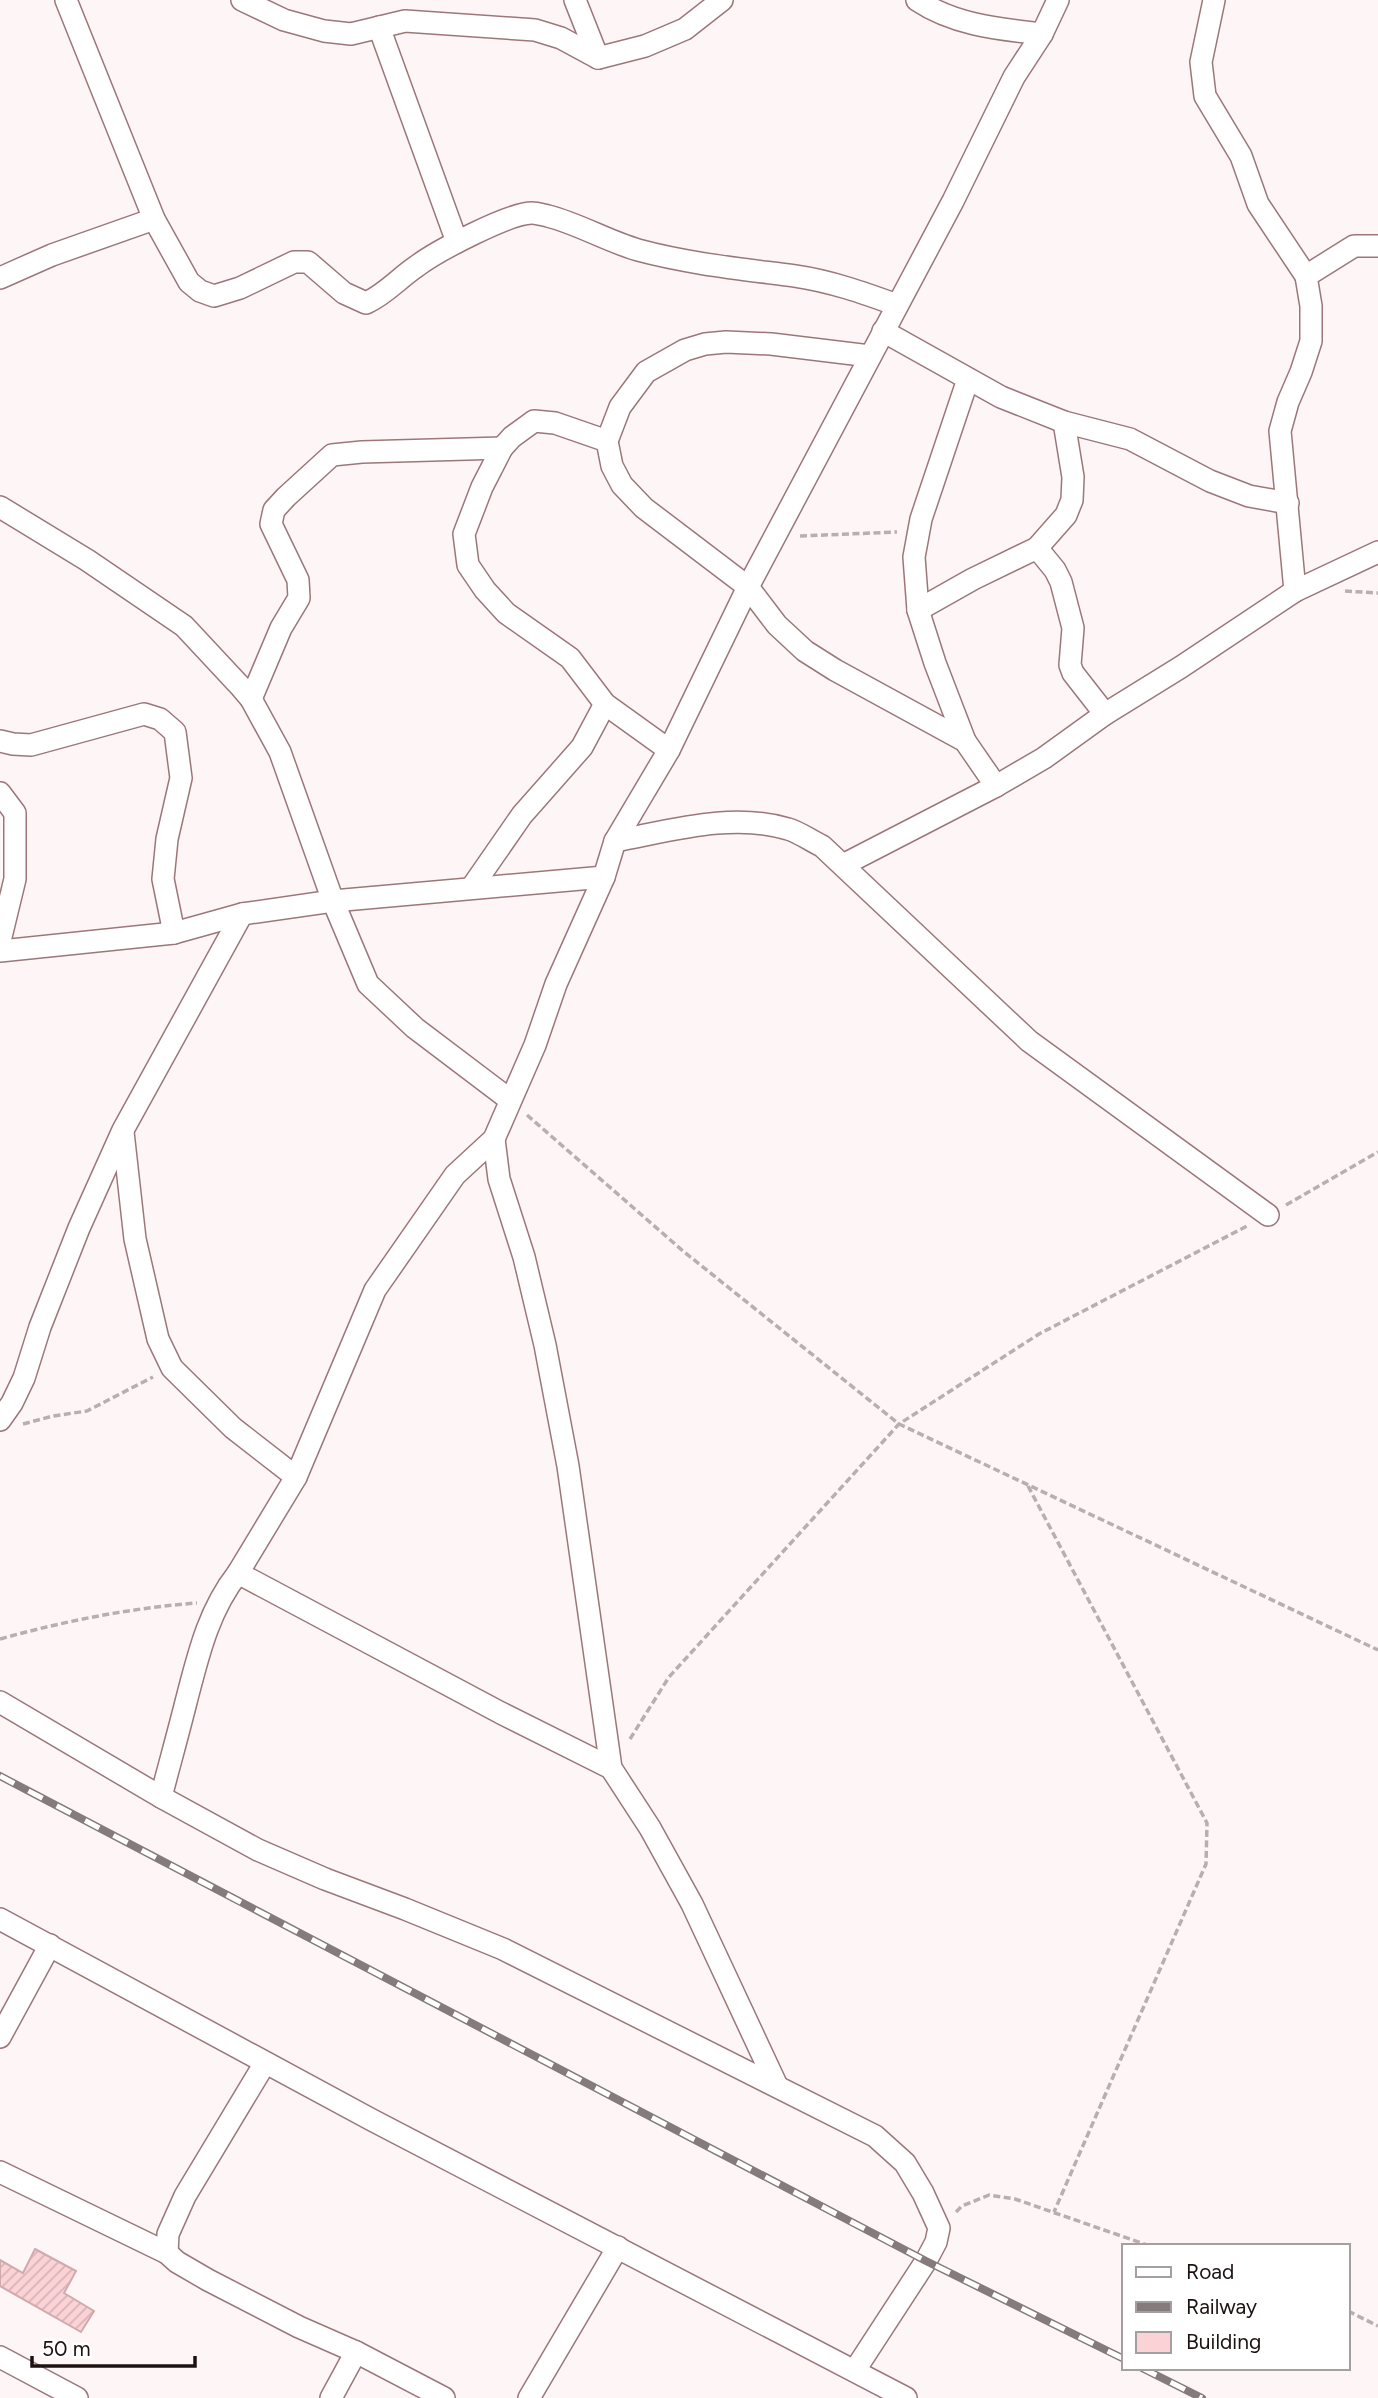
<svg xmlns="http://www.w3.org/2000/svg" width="1378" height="2398" viewBox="0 0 1378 2398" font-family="Figtree,sans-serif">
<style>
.building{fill:url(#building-hatch);stroke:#d1aaad;stroke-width:2}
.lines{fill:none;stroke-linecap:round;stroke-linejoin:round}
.street-casing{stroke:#9c777a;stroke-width:24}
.path{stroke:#b8afaf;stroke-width:3.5;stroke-dasharray:7 3.5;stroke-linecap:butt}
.street{stroke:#fff;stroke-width:21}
.rail-casing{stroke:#867b7c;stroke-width:8}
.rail{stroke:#fff;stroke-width:5;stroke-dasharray:16;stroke-linecap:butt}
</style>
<defs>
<pattern id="building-hatch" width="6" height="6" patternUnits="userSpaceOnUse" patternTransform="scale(1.75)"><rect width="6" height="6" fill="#fbd2d6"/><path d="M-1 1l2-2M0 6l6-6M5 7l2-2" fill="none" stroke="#d7b3b7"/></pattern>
</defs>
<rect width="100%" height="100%" fill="#fef6f6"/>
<polygon class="building" points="35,2249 76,2271 64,2293 94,2311 81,2332 0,2286 0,2260 23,2273"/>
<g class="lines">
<defs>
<g id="street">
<path d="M66,0L154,219L189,282L200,291L214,296L240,288L294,262H308L344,293L366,303C386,294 399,278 417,266C437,251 509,213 532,213C537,213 543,215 548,216C579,224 607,241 638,250C690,264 742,269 795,276C830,281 864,293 897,305"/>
<polyline points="242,0 284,20 324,31 351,34 405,21 535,30 561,38 598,58 645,46 685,29 722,0"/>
<polyline points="575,0 598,58"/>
<path d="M917,0C954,25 999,29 1042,34"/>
<polyline points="1214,0 1201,62 1205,96 1241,156 1258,204 1306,276 1354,246 1378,246"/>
<polyline points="379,27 457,242"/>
<polyline points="0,278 52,255 154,219"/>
<polyline points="883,331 1001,397 1064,422 1130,439 1210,481 1249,496 1288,503"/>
<polyline points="607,441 620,407 646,372 685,350 705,344 726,342 771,344 870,356"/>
<polyline points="0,507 87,560 184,626 240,686 251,699 280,752 333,901 368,984 415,1028 510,1100"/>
<polyline points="1037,548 1055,570 1061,582 1073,628 1070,665 1073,673 1105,714"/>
<polyline points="1295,591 1280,431 1288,402 1301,372 1311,341 1311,306 1306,276"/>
<polyline points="918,610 973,579 1037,548 1066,515 1072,500 1073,477 1064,422"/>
<polyline points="251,699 281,628 299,598 298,580 271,524 274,510 286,497 332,455 362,452 502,448"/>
<polyline points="0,741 13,744 31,745 144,714 160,719 175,732 181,778 167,839 163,879 174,933"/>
<polyline points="965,741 935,663 918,610 914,557 921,519 968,379"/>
<polyline points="669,750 605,704 570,658 506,613 485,590 468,565 464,534 482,487 502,448 512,437 534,421 555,423 607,441 612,466 622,485 644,508 748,587 777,625 805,651 835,670 965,741 996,786"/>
<polyline points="0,793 15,813 15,879 0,941"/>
<path d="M615,841C670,831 732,812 788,829C799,832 811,841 822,846L1029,1041L1268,1215"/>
<polyline points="843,865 996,786 1044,758 1105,714 1181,667 1295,591 1378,552"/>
<polyline points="472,887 522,815 582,747 605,704"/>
<polyline points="0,951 174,933 242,914 333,901 604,877"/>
<polyline points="123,1132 135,1239 158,1339 172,1368 233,1428 296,1477"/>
<polyline points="494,1139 499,1179 524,1257 545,1345 568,1466 611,1768 650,1828 692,1904 777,2086"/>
<polyline points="0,1420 12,1403 24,1378 40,1327 79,1228 123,1130 242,914"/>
<polyline points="0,1702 161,1797 258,1850 325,1879 405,1909 503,1949 875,2136 905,2163 923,2193 939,2228 936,2242 926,2261 855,2370"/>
<polyline points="611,1768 501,1713 238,1573 296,1477 375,1290 455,1175 494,1139 535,1045 556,984 604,877 615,841 669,750 748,587 953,201 1014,77 1042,34 1058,0"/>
<path d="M161,1797C169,1766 178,1734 186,1702C198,1656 208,1611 238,1573"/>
<polyline points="0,1919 372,2120 906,2398"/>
<polyline points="0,2037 50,1945"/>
<polyline points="0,2172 167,2253 177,2262 208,2280 299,2327 356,2352 444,2398"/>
<polyline points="167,2253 168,2234 185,2196 265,2063"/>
<polyline points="0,2357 77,2398"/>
<polyline points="331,2398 356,2352"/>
<polyline points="529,2398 618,2247"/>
</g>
</defs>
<use href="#street" class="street-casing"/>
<g class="path">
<polyline points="800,536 897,532"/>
<polyline points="1345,591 1378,593"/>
<polyline points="527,1115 683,1251 899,1424 1378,1650"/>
<polyline points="1286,1205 1378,1152"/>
<polyline points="23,1424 53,1416 87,1411 153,1377"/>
<polyline points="1028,1486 1207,1823 1206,1864 1054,2212"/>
<path d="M0,1639C65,1621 130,1608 197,1603"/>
<polyline points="630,1739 669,1677 899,1424 1039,1334 1249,1225"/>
<polyline points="956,2212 962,2206 989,2195 1015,2199 1150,2246"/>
<polyline points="1348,2311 1378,2326"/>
</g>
<use href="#street" class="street"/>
<defs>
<g id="rail">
<polyline points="0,1776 926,2261 1124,2359"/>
<polyline points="1142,2368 1202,2398"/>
</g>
</defs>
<use href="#rail" class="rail-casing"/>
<use href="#rail" class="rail"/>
</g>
<rect x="1122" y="2244" width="228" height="126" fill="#ffffff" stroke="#a5a0a0" stroke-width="2"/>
<rect x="1136" y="2267" width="35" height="10" fill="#ffffff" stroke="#a5a0a0" stroke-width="2"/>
<text x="1186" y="2279" font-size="21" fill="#1e1112">Road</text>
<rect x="1136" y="2302" width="35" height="10" fill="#867b7c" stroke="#a5a0a0" stroke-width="2"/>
<text x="1186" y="2314" font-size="21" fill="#1e1112">Railway</text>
<rect x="1136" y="2332" width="35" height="21" fill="#fbd2d6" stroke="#a5a0a0" stroke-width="2"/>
<text x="1186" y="2349" font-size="21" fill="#1e1112">Building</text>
<path d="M32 2356v10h163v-10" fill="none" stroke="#1e1112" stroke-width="3.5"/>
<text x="42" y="2356" font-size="21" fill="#1e1112" stroke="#ffffff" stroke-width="5" paint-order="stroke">50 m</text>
</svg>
